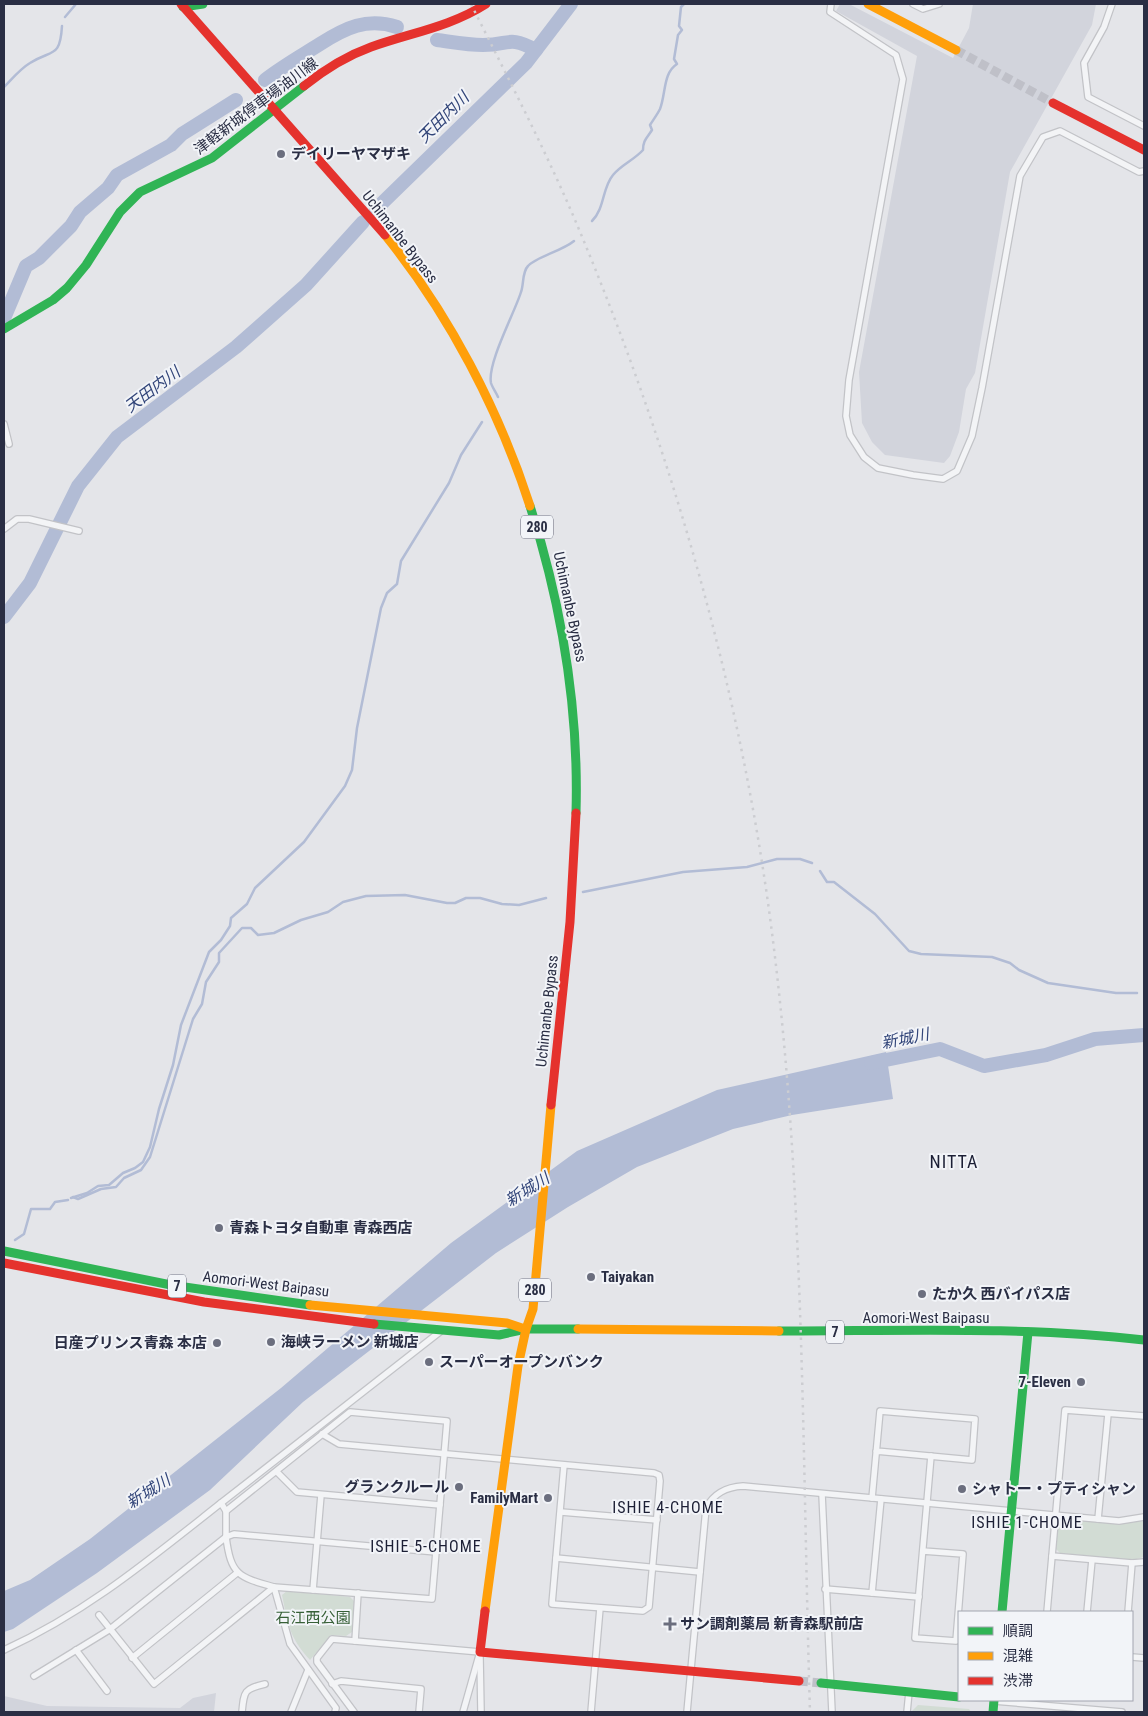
<svg xmlns="http://www.w3.org/2000/svg" width="1148" height="1716" viewBox="0 0 1148 1716" font-family="'Roboto Condensed','Noto Sans JP',sans-serif">
<style>
.built{fill:#d2d4dc}
.green{fill:#d2dcd4}
.water{fill:#b2bcd5}
.lines{fill:none;stroke-linecap:round;stroke-linejoin:round}
.stream{stroke:#b2bcd5;stroke-width:2.5}
.river{stroke:#b2bcd5;stroke-width:14}
.secondary-tunnel{stroke:#bfc0c8;stroke-width:9;stroke-dasharray:9 4.5;stroke-linecap:butt}
.street-casing{stroke:#c2c3c7;stroke-width:8}
.street{stroke:#f3f4f6;stroke-width:5.5}
.fast{stroke:#30b455;stroke-width:9}
.slow{stroke:#ff9f0a;stroke-width:9}
.jam{stroke:#e5322d;stroke-width:9}
.rail{stroke:#cccdd1;stroke-width:2.5;stroke-dasharray:2.5 5;stroke-linecap:butt}
.poi-dot{fill:#6b6e7e;stroke:#f2f4f8;stroke-width:2}
.labels{text-anchor:middle;stroke-width:4;stroke-linejoin:round;paint-order:stroke}
.shield{fill:#f2f4f8;stroke:#66697a;stroke-width:1}
.shield-label{font-size:14px;font-weight:bold;fill:#2a2e44}
.street-label{font-size:15px;fill:#2a2e44;stroke:#f2f4f8}
.poi-label{font-size:15px;font-weight:bold;fill:#2a2e44;stroke:#f2f4f8;text-anchor:start}
.park-label{font-size:15px;fill:#376037;stroke:#f2f4f8}
.water-label{font-size:16px;font-style:italic;fill:#324579;stroke:#f2f4f8}
.neighbourhood-label{font-size:16px;letter-spacing:1px;fill:#1c1f35;stroke:#f2f4f8}
.quarter-label{font-size:18px;letter-spacing:1px;fill:#1c1f35;stroke:#f2f4f8}
</style>
<rect width="100%" height="100%" fill="#e4e5e9"/>
<g class="built">
<polygon points="840,4 849,4 953,58 969,28 973,4 1096,4 1092,25 1010,172 975,373 966,389 959,432 950,456 944,463 885,455 872,442 862,423 859,372 917,56 836,11"/>
<polygon points="216,1693 214,1712 4,1712 4,1696 47,1706 180,1708 193,1698"/>
</g>
<g class="green">
<polygon points="1063,1519 1117,1524 1144,1521 1144,1557 1133,1560 1060,1553 1056,1549 1058,1524"/>
<path d="M287,1591L350,1597L354,1601L352,1632L346,1636L331,1635L310,1660C289,1637 288,1624 282,1595Z"/>
<polygon points="918,1705 969,1709 971,1712 911,1712"/>
</g>
<polygon class="water" points="886,1052 893,1099 792,1115 733,1129 637,1167 568,1207 496,1253 303,1402 210,1490 97,1573 13,1629 4,1632 4,1591 30,1580 90,1539 281,1388 451,1243 577,1151 717,1090"/>
<g class="lines">
<g class="stream">
<polyline points="65,17 76,4"/>
<path d="M4,87C12,79 20,69 30,63C52,49 60,59 62,26"/>
<path d="M592,221C605,208 602,188 613,175C621,165 634,160 643,150C643,140 647,138 652,130L650,125C653,120 657,115 660,109C666,93 663,73 677,64L674,59L678,35L682,30L679,26L681,7L684,4"/>
<path d="M498,397C496,392 492,387 491,383C487,363 515,312 521,292C524,284 522,272 528,266C536,257 562,251 574,241"/>
<polyline points="820,871 827,882 834,882 875,914 909,951 921,954 992,957 1010,963 1019,970 1048,983 1116,993 1137,993"/>
<polyline points="583,892 683,872 747,867 777,859 800,859 812,863"/>
<polyline points="73,1197 78,1199 101,1189 116,1187 124,1178 141,1170 150,1157 193,1019 202,1004 206,982 219,962 219,953 242,928 251,928 258,935 274,933 301,920 328,912 343,902 366,896 405,895 447,903 455,903 466,898 480,898 502,904 519,905 546,898"/>
<polyline points="71,1198 87,1193 98,1186 109,1185 123,1173 135,1168 143,1162 150,1147 159,1109 173,1065 181,1025 209,952 221,940 230,926 231,918 247,904 255,888 304,842 345,786 352,770 357,728 381,608 387,593 397,584 401,561 449,483 461,455 482,422"/>
<polyline points="15,1240 24,1234 31,1209 50,1209 55,1202 68,1200"/>
</g>
<g class="river">
<path d="M437,40C452,42 468,45 483,45C511,45 507,35 536,50"/>
<path d="M265,80C283,66 301,56 320,44C345,28 367,17 397,27"/>
<polyline points="376,209 526,63 571,4"/>
<polyline points="5,316 26,266 39,258 71,226 80,212 108,188 117,175 171,145 182,134 236,100"/>
<polyline points="4,617 30,583 78,486 117,437 236,347 306,285 363,222"/>
<polyline points="871,1063 940,1049 984,1066 1046,1055 1095,1039 1144,1035"/>
</g>
<g class="secondary-tunnel">
<polyline points="956,50 1053,103"/>
<polyline points="799,1681 821,1683"/>
</g>
<defs>
<g id="street">
<polyline points="831,4 830,12 896,55 903,79 849,380 846,416 850,435 864,457 878,468 913,475 943,479 957,471 972,436 982,388 1020,176 1043,137 1060,131 1139,172 1144,171"/>
<polyline points="913,4 923,9 939,4"/>
<polyline points="1112,4 1104,27 1084,63 1088,97 1144,126"/>
<polyline points="4,424 9,444"/>
<polyline points="4,529 17,519 29,519 79,531"/>
<polyline points="322,1434 339,1444 654,1473 659,1475 660,1481 649,1607 643,1611 552,1604 564,1465"/>
<polyline points="277,1472 297,1492 440,1505"/>
<polyline points="822,1494 832,1712"/>
<polyline points="872,1498 880,1411 975,1419 972,1460 876,1451"/>
<polyline points="221,1503 441,1331"/>
<polyline points="561,1512 657,1520"/>
<polyline points="1098,1519 1108,1414"/>
<path d="M226,1537C231,1575 238,1577 274,1587L290,1644L336,1708L335,1712"/>
<polyline points="923,1551 963,1554 956,1641 915,1638 931,1456"/>
<polyline points="1052,1556 1132,1563 1144,1562"/>
<polyline points="556,1558 700,1572"/>
<polyline points="825,1589 919,1597"/>
<polyline points="313,1590 321,1495"/>
<polyline points="872,1593 881,1499"/>
<polyline points="1047,1612 1065,1410 1144,1416"/>
<polyline points="1087,1612 1092,1560"/>
<polyline points="1128,1612 1132,1563"/>
<polyline points="99,1615 154,1684 274,1587 432,1599 447,1421 350,1412 226,1511"/>
<polyline points="355,1641 358,1593"/>
<path d="M4,1650C87,1612 150,1559 221,1503L226,1511V1537L234,1534L436,1552"/>
<polyline points="76,1650 107,1691"/>
<polyline points="480,1657 481,1712"/>
<polyline points="1132,1657 1144,1658"/>
<polyline points="132,1658 237,1573"/>
<polyline points="34,1676 109,1630 226,1537"/>
<polyline points="332,1684 341,1681 421,1689 419,1712"/>
<polyline points="994,1701 1122,1712"/>
<path d="M242,1712C244,1691 244,1689 265,1684"/>
<polyline points="291,1712 308,1670"/>
<polyline points="354,1712 317,1662 317,1658 332,1639 480,1652"/>
<polyline points="463,1712 480,1652"/>
<polyline points="591,1712 600,1608"/>
<path d="M687,1712L706,1508C714,1493 726,1487 743,1486L1119,1521L1144,1517"/>
<polyline points="907,1712 909,1692"/>
</g>
</defs>
<use href="#street" class="street-casing"/>
<use href="#street" class="street"/>
<g class="fast">
<polyline points="183,7 203,4"/>
<polyline points="4,329 53,300 67,288 86,265 120,212 140,192 212,158 304,86"/>
<path d="M530,506C562,606 579,708 576,813"/>
<polyline points="4,1251 171,1285 310,1305"/>
<polyline points="374,1324 499,1335 526,1329 578,1329"/>
<path d="M779,1331C901,1331 1024,1326 1144,1340"/>
<polyline points="1002,1612 1028,1332"/>
<polyline points="821,1683 959,1697"/>
<polyline points="993,1712 994,1700"/>
</g>
<g class="slow">
<polyline points="868,4 956,50"/>
<path d="M385,235C449,314 499,410 530,506"/>
<polyline points="310,1305 507,1323 525,1329"/>
<polyline points="526,1329 533,1309 551,1105"/>
<polyline points="578,1329 779,1331"/>
<polyline points="485,1611 518,1366 526,1329"/>
</g>
<g class="jam">
<polyline points="181,4 385,235"/>
<path d="M304,86C324,70 346,56 371,47C410,33 450,27 486,4"/>
<polyline points="1053,103 1144,150"/>
<polyline points="551,1105 570,922 576,813"/>
<polyline points="4,1263 204,1302 374,1324"/>
<polyline points="485,1611 480,1652 799,1681"/>
</g>
<path class="rail" d="M471,4C508,78 546,151 578,227C671,449 740,687 771,925C805,1186 802,1450 810,1712"/>
</g>
<g class="poi-dot">
<circle cx="281" cy="154" r="5"/>
<circle cx="219" cy="1228" r="5"/>
<circle cx="591" cy="1277" r="5"/>
<circle cx="922" cy="1294" r="5"/>
<circle cx="271" cy="1342" r="5"/>
<circle cx="217" cy="1343" r="5"/>
<circle cx="429" cy="1362" r="5"/>
<circle cx="1081" cy="1382" r="5"/>
<circle cx="459" cy="1487" r="5"/>
<circle cx="962" cy="1489" r="5"/>
<circle cx="548" cy="1498" r="5"/>
<path d="M667.5 1616.5h5v5h5v5h-5v5h-5v-5h-5v-5h5z"/>
</g>
<g class="labels">
<g class="shield">
<rect x="521" y="515.5" width="32" height="23" rx="4"/>
<rect x="168" y="1274.5" width="18" height="23" rx="4"/>
<rect x="519" y="1278.5" width="32" height="23" rx="4"/>
<rect x="826" y="1320.5" width="18" height="23" rx="4"/>
</g>
<g class="shield-label">
<text x="537" y="532">280</text>
<text x="177" y="1291">7</text>
<text x="535" y="1295">280</text>
<text x="835" y="1337">7</text>
</g>
<g class="street-label">
<text transform="translate(256 106) rotate(-37)" y="5">津軽新城停車場油川線</text>
<text transform="translate(400 237) rotate(52)" y="5">Uchimanbe Bypass</text>
<text transform="translate(570 607) rotate(78)" y="5">Uchimanbe Bypass</text>
<text transform="translate(547 1011) rotate(-84)" y="5">Uchimanbe Bypass</text>
<text transform="translate(266 1284) rotate(7)" y="5">Aomori-West Baipasu</text>
<text x="926" y="1323">Aomori-West Baipasu</text>
</g>
<g class="poi-label">
<text x="291" y="159">デイリーヤマザキ</text>
<text x="229" y="1233">青森トヨタ自動車 青森西店</text>
<text x="601" y="1282">Taiyakan</text>
<text x="932" y="1299">たか久 西バイパス店</text>
<text x="281" y="1347">海峡ラーメン 新城店</text>
<text x="207" y="1348" text-anchor="end">日産プリンス青森 本店</text>
<text x="439" y="1367">スーパーオープンバンク</text>
<text x="1071" y="1387" text-anchor="end">7-Eleven</text>
<text x="449" y="1492" text-anchor="end">グランクルール</text>
<text x="972" y="1494">シャトー・プティシャン</text>
<text x="538" y="1503" text-anchor="end">FamilyMart</text>
<text x="680" y="1629">サン調剤薬局 新青森駅前店</text>
</g>
<g class="park-label">
<text x="313" y="1623">石江西公園</text>
</g>
<g class="water-label">
<text transform="translate(443 117) rotate(-45)" y="6">天田内川</text>
<text transform="translate(152 389) rotate(-37)" y="6">天田内川</text>
<text transform="translate(905 1038) rotate(-11)" y="6">新城川</text>
<text transform="translate(527 1189) rotate(-32)" y="6">新城川</text>
<text transform="translate(148 1491) rotate(-32)" y="6">新城川</text>
</g>
<g class="neighbourhood-label">
<text x="668" y="1513">ISHIE 4-CHOME</text>
<text x="1027" y="1528">ISHIE 1-CHOME</text>
<text x="426" y="1552">ISHIE 5-CHOME</text>
</g>
<g class="quarter-label">
<text x="954" y="1168">NITTA</text>
</g>
</g>
<rect width="1148" height="1716" fill="none" stroke="#2a2e44" stroke-width="10"/>
<rect x="958" y="1611" width="175" height="90" fill="#f2f4f8" stroke="#a2a5b0"/>
<rect x="968" y="1627" width="25" height="8" fill="#30b455" stroke="#a2a5b0"/>
<text x="1003" y="1636" font-size="15" fill="#2a2e44">順調</text>
<rect x="968" y="1652" width="25" height="8" fill="#ff9f0a" stroke="#a2a5b0"/>
<text x="1003" y="1661" font-size="15" fill="#2a2e44">混雑</text>
<rect x="968" y="1677" width="25" height="8" fill="#e5322d" stroke="#a2a5b0"/>
<text x="1003" y="1686" font-size="15" fill="#2a2e44">渋滞</text>
</svg>
